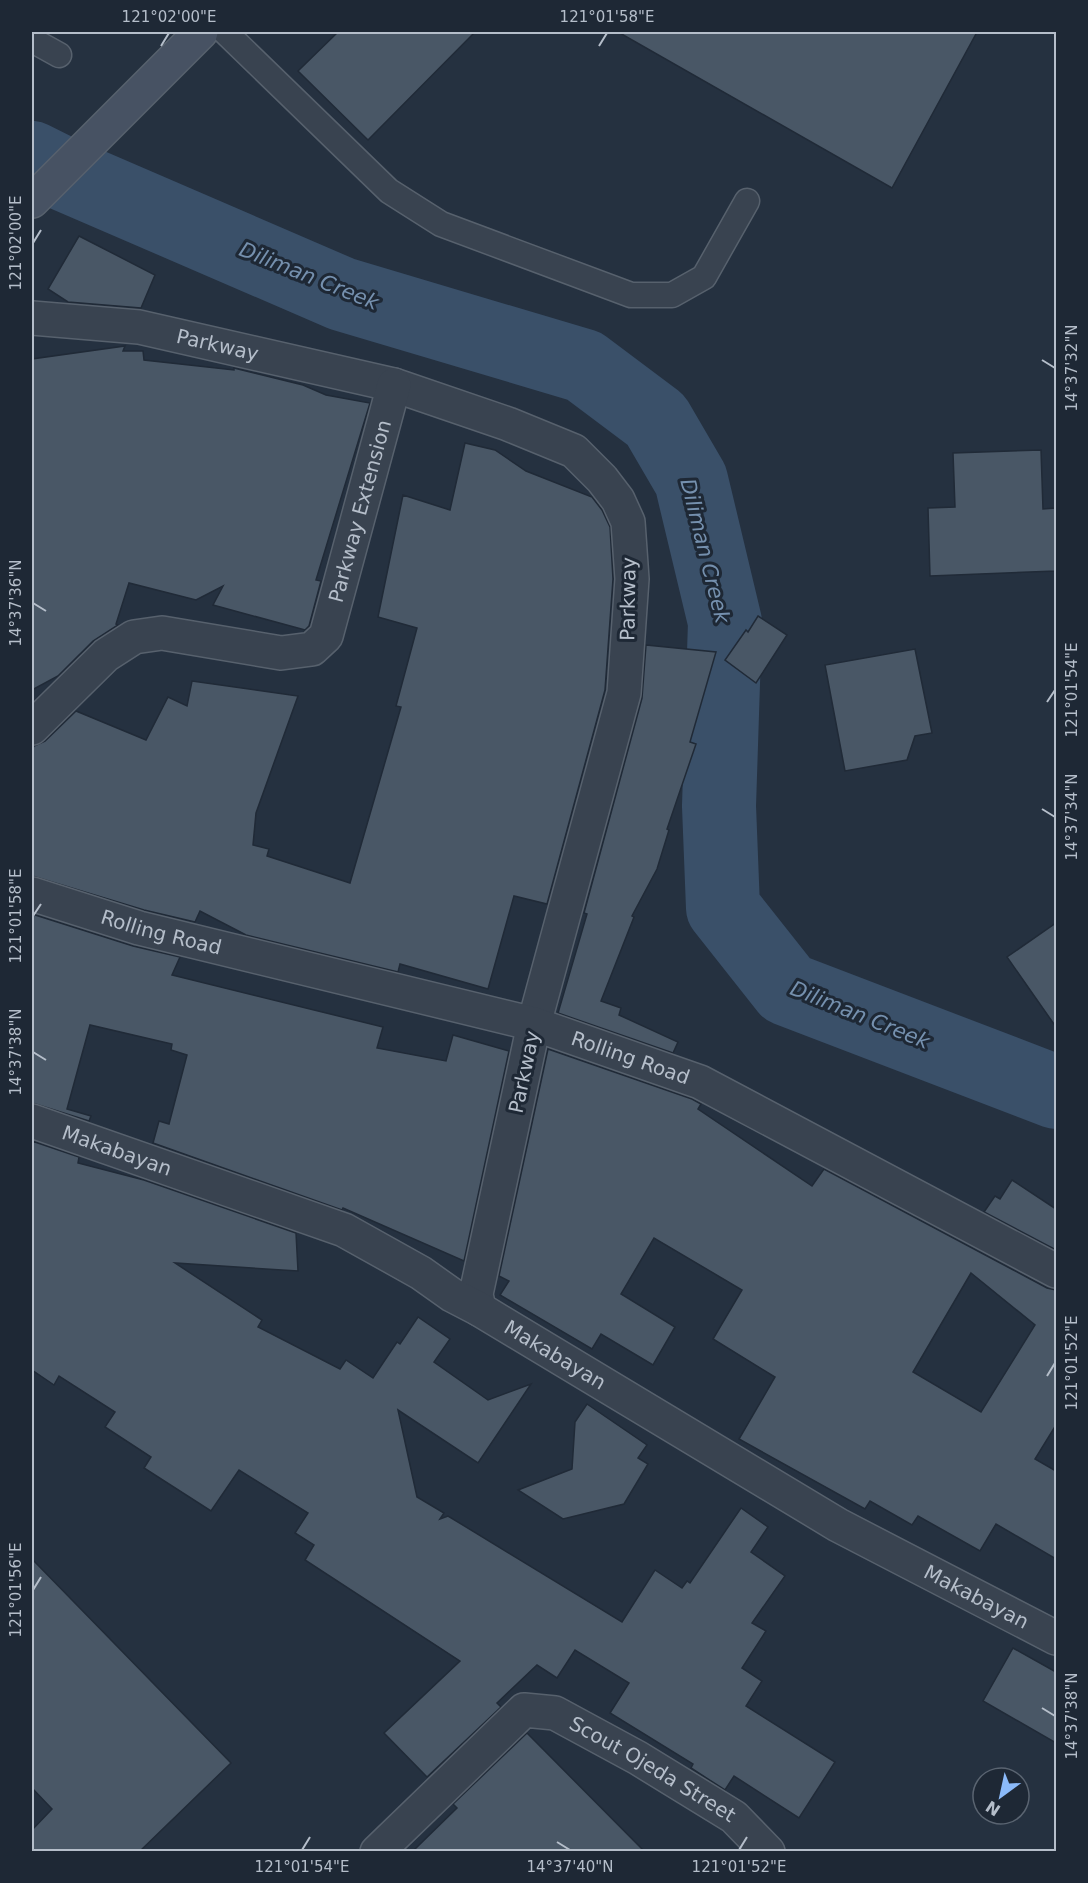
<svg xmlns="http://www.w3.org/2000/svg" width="1088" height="1883" viewBox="0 0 1088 1883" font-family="'DejaVu Sans',sans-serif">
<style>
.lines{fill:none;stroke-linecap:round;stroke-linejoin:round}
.river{stroke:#3a5069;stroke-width:74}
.building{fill:#495766;stroke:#202a37;stroke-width:1.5;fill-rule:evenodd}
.lane-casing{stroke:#57616d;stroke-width:27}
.street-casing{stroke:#57616d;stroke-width:36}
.secondary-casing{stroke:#57616d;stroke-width:36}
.lane{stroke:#394350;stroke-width:24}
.street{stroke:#394350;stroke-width:33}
.secondary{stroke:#475263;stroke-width:33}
.ticks{fill:none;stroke:#b5beca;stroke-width:2}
.labels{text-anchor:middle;stroke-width:6;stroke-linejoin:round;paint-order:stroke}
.street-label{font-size:20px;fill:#b5beca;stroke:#1e2835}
.water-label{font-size:21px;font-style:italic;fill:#7590ae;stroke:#1e2835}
.neatline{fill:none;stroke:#b5beca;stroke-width:2}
.ticks-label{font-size:15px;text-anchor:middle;fill:#b5beca}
</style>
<rect width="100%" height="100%" fill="#253140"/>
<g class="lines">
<polyline class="river" points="32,158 64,174 342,294 584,366 656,420 691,480 725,622 719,806 723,908 787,989 1056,1092"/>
</g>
<g class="building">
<polygon points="338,32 475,32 368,140 298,71"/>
<polygon points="618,32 977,32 892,188"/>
<polygon points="79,236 155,275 141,308 68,302 48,289"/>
<polygon points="125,346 123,351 143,351 144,360 234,370 234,368 303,385 326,395 370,403 316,580 321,581 309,626 305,630 213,605 223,586 196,600 129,583 116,624 118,625 93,641 58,676 32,690 32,359"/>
<polygon points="465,443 495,450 526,471 592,497 602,510 610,527 613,579 605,690 547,904 514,896 488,989 400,964 398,972 246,935 200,911 195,922 144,910 32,876 32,750 34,746 45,741 76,711 146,740 168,697 187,706 192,681 298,696 256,813 253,845 269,849 267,856 350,883 401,707 396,706 417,628 378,617 403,495 450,510"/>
<polygon points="1041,450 1043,509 1056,508 1056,571 930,576 928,508 955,507 953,453"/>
<polygon points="758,616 787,635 756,683 725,660 746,630 748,632"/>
<polygon points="646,645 716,652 690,742 696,744 667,829 669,830 657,869 632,916 634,917 601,1001 621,1008 619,1015 678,1042 673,1053 558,1013 587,914 584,913 642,698"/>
<polygon points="915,649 932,733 915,736 907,760 845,771 825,665"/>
<polygon points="32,914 133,946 180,957 172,975 383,1027 377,1048 446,1061 453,1035 509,1051 464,1261 343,1208 342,1210 153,1143 159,1121 169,1124 187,1055 171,1050 172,1044 90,1025 67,1109 91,1116 89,1121 32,1103"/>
<polygon points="1056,923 1056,1027 1007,957"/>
<path d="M548,1049L692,1099L701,1104L698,1109L812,1186L824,1169L1047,1288L1056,1290V1425L1035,1459L1056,1471V1559L996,1524L980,1551L918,1516L912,1525L870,1501L865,1509L739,1439L775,1377L713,1339L742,1290L654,1238L621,1294L675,1327L653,1365L601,1334L592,1349L500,1295L509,1281L499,1276ZM971,1273L1035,1325L981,1412L913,1372Z"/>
<polygon points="32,1141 79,1157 78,1163 144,1180 296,1233 298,1271 175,1263 262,1320 258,1327 340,1369 346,1360 373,1378 397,1342 400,1344 418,1317 450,1339 434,1362 488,1400 531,1384 478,1463 398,1410 417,1497 444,1513 440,1519 448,1516 622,1622 655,1570 682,1588 687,1581 690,1583 741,1508 768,1527 751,1552 785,1576 752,1623 766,1631 742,1668 762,1681 746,1706 835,1762 799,1818 734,1776 725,1790 691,1768 693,1764 610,1713 629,1683 575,1650 557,1678 537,1665 497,1703 501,1707 427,1777 384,1733 460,1661 305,1560 314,1545 295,1533 308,1513 239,1470 211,1511 144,1468 151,1457 105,1427 115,1412 59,1376 54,1385 32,1370"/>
<polygon points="1012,1180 1056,1209 1056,1250 984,1212 995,1196 1000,1199"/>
<polygon points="587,1404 647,1445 638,1458 648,1464 624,1504 563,1519 518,1490 572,1469 575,1422"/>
<polygon points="32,1559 231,1763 140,1851 32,1851 32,1830 52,1809 32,1788"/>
<polygon points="1013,1648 1056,1672 1056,1743 983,1701"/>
<polygon points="527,1733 644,1851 413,1851 457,1808 453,1804"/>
</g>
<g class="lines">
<defs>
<g id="lane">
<polyline points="225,32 389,191 441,224 631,295 672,295 704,277 747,201"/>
<polyline points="32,40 59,55"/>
</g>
<g id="street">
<path id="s1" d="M32,318L139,327L394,385L508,424L574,451L602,479L618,500L628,522L632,579L624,693L534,1024L476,1294L479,1309"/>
<path id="s2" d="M32,728L106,655L134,637L162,633L281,653L312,649L326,636L394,385"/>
<path id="s3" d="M32,894L139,928L534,1024L700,1082L1056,1271"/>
<path id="s4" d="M32,1121L344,1230L421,1273L452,1295L479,1309L838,1525L1056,1638"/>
<path id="s5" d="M377,1852L524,1710L555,1713L638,1758L734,1817L768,1852"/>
</g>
<polyline id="secondary" points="32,201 201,32"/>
</defs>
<use href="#lane" class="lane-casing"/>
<use href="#street" class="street-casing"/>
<use href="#secondary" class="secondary-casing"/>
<use href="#lane" class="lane"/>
<use href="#street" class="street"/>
<use href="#secondary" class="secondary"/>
</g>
<path class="ticks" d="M161,46L169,33M599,46L607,33M33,243L41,230M1042,360L1055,368M33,603L46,611M1047,702L1055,690M1042,809L1055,817M33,916L41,904M33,1052L46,1060M1047,1376L1055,1363M33,1590L41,1577M1042,1708L1055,1716M557,1842L570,1850M302,1850L310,1837M739,1850L747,1837"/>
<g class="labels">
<g class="street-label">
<text dy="7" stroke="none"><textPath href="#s1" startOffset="188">Parkway</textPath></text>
<text dy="7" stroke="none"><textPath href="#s2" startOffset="466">Parkway Extension</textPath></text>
<text transform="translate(628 599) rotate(-89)" y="7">Parkway</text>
<text dy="7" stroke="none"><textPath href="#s3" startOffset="135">Rolling Road</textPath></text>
<text dy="7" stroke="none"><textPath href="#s3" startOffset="621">Rolling Road</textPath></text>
<text transform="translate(524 1072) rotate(-78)" y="7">Parkway</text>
<text dy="7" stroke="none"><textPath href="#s4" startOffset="90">Makabayan</textPath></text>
<text dy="7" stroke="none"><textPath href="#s4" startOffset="576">Makabayan</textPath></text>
<text dy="7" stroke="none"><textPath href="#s4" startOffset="1062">Makabayan</textPath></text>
<text dy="7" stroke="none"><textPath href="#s5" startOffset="348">Scout Ojeda Street</textPath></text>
</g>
<g class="water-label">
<text transform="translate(309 276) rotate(22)" y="7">Diliman Creek</text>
<text transform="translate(705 551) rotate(76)" y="7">Diliman Creek</text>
<text transform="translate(860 1015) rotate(22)" y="7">Diliman Creek</text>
</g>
</g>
<rect width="1088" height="1883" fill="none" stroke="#1e2835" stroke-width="66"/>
<g transform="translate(1001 1796) rotate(213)"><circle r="28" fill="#1e2835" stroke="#5a6471" stroke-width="1.5"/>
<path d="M0-4.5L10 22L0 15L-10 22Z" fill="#8bbaf9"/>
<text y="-9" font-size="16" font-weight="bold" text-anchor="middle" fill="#b5beca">N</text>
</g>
<rect x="33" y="33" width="1022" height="1817" class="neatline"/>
<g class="ticks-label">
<text x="169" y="22">121°02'00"E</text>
<text x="607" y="22">121°01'58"E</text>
<text transform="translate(16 243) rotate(-90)" y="5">121°02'00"E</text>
<text transform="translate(1072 368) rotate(-90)" y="5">14°37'32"N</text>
<text transform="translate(16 603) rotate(-90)" y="5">14°37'36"N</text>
<text transform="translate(1072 690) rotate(-90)" y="5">121°01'54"E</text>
<text transform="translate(1072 817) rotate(-90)" y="5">14°37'34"N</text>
<text transform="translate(16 916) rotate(-90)" y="5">121°01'58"E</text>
<text transform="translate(16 1052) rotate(-90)" y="5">14°37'38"N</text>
<text transform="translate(1072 1363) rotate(-90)" y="5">121°01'52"E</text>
<text transform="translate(16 1590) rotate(-90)" y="5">121°01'56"E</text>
<text transform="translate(1072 1716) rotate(-90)" y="5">14°37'38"N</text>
<text x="302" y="1872">121°01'54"E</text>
<text x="570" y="1872">14°37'40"N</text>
<text x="739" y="1872">121°01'52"E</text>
</g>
</svg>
